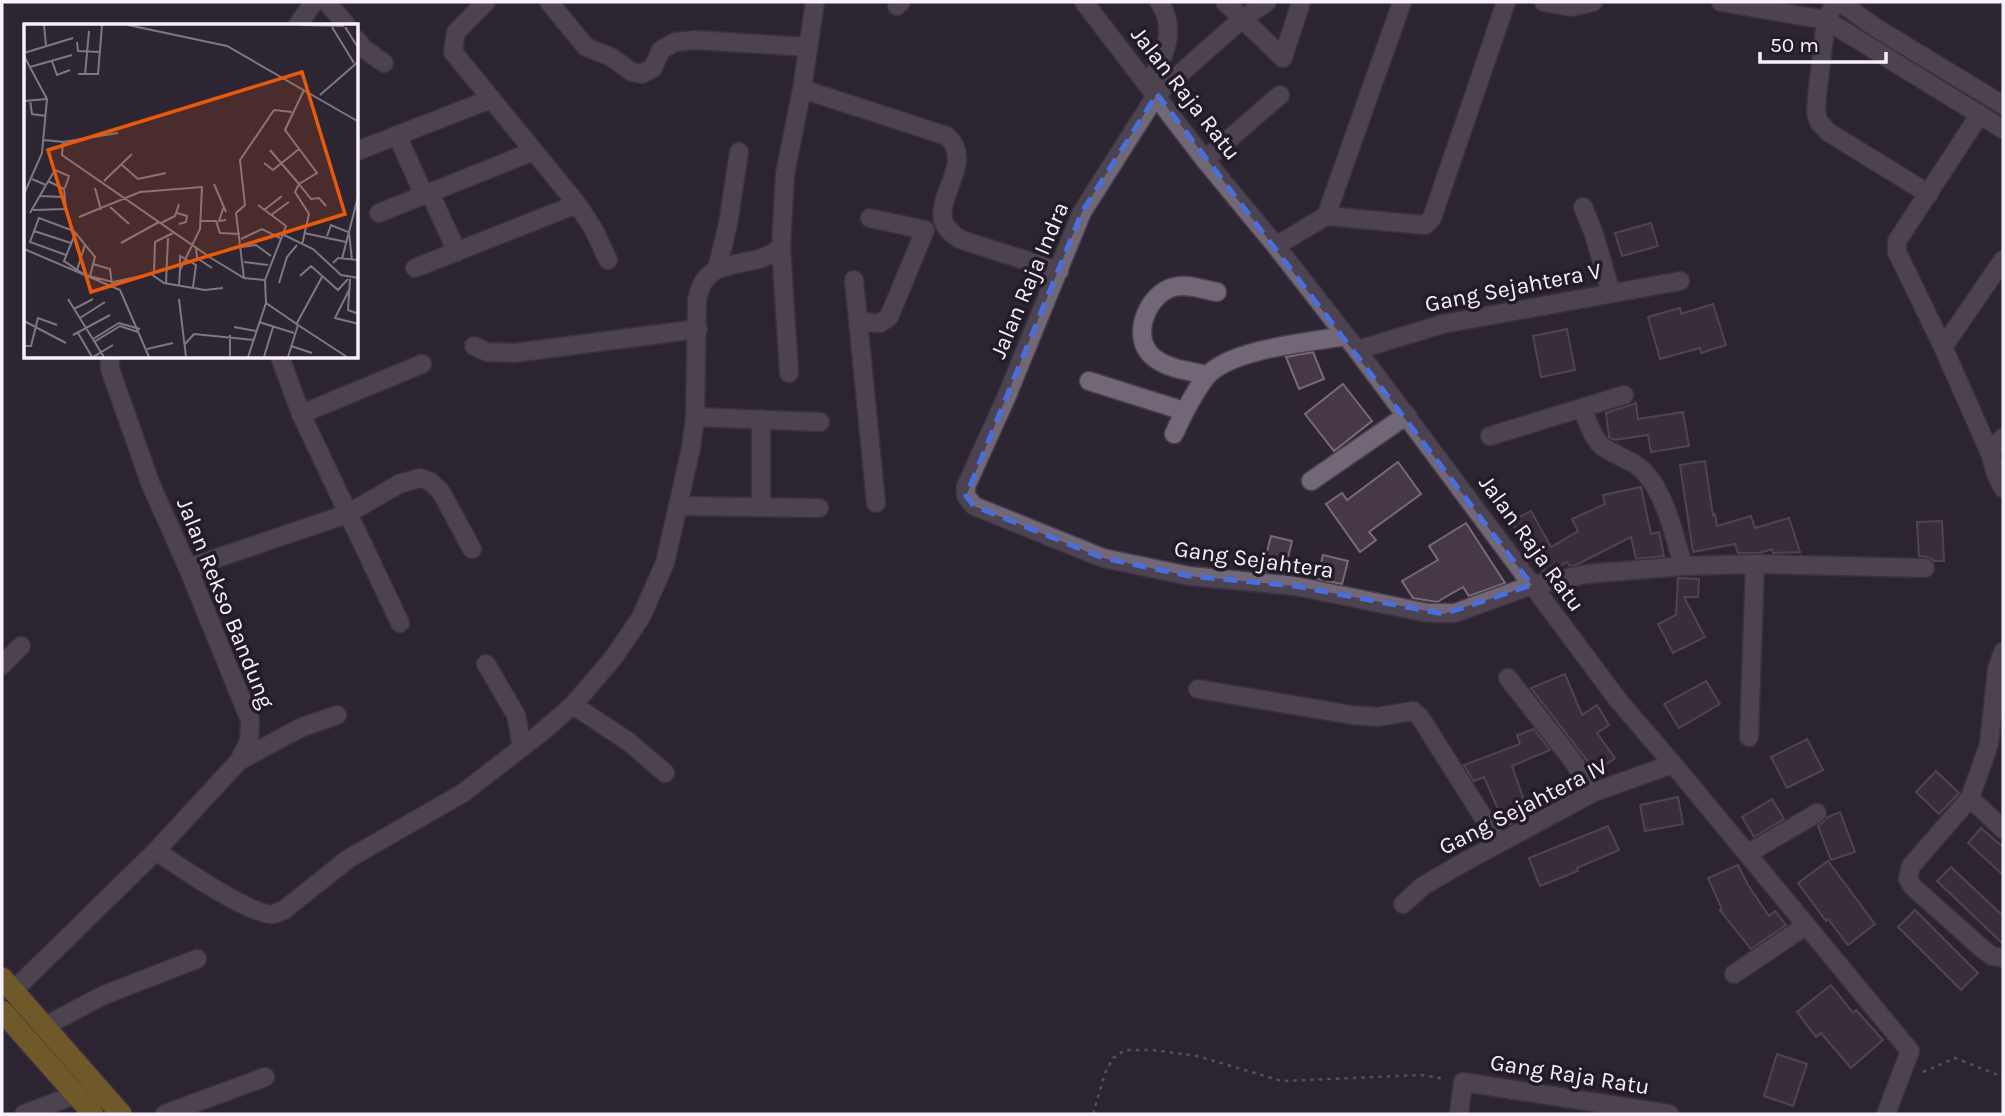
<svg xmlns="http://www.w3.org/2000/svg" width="2005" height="1116" viewBox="0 0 2005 1116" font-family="Karla,sans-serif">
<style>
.building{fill:#463844;stroke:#786976;stroke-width:2}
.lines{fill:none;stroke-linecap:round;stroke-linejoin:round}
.minor-casing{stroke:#48404c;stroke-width:21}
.highway-casing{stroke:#48404c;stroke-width:24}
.path{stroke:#89818d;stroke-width:2.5;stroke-dasharray:3.5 5;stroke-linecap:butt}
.minor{stroke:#726777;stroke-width:18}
.highway{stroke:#bf9a24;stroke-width:21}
.marked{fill:none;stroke:#496fdf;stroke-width:5;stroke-dasharray:14 9;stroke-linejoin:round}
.labels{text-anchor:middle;stroke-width:7;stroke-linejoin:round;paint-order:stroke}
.street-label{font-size:23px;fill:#f8f1fb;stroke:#241b28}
.inset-road{fill:none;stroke:#7f7782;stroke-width:2}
.view{fill:#e8590c;fill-opacity:0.15;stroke:#e8590c;stroke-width:3.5}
.inset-edge{fill:none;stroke:#f8f1fb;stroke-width:3.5}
</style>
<rect width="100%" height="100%" fill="#2e2532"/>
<g class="building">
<polygon points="1651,223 1658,246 1622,256 1615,233"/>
<polygon points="1713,304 1726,345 1701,353 1700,348 1660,359 1648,317 1680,308 1681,314"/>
<polygon points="1567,329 1575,370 1541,377 1533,336"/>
<polygon points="1313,352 1324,379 1299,389 1286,357"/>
<polygon points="1343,384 1372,421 1334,451 1305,414"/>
<polygon points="1636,403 1638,419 1683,412 1689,446 1651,452 1648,435 1614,440 1609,437 1606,413"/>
<polygon points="1705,461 1713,515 1715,514 1717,526 1751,516 1755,528 1789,518 1800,552 1773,553 1772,549 1760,553 1738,553 1735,544 1693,552 1680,465"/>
<polygon points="1398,462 1421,494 1369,532 1376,540 1360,552 1326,504 1342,493 1347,500"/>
<polygon points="1641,487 1651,534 1659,532 1664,556 1636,559 1631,537 1576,565 1570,566 1567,562 1555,569 1542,571 1511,521 1531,511 1551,547 1578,531 1572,519 1605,504 1603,495"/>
<polygon points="1942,521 1944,561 1934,561 1930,558 1919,556 1917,522"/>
<polygon points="1466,523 1505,583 1469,596 1463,587 1437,602 1413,598 1402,581 1438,560 1429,546"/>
<polygon points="1271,536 1292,541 1284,574 1262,571"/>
<polygon points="1323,555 1348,561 1342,584 1317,579"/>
<polygon points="1678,578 1699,579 1698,597 1684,597 1705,637 1673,653 1658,624 1676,615"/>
<polygon points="1565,674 1582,715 1597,705 1609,725 1597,733 1615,758 1596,772 1531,688"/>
<polygon points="1706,681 1720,704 1679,728 1664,704"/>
<polygon points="1534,729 1550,750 1512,766 1526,806 1538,801 1541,808 1506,827 1484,777 1474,781 1464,765 1520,744 1517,735"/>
<polygon points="1807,739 1823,770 1787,788 1771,757"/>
<polygon points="1936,771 1959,793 1939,814 1916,792"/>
<polygon points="1678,797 1683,824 1645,831 1640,805"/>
<polygon points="1772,799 1784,819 1754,837 1742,817"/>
<polygon points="1840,812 1855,852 1831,860 1818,826 1828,817"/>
<polygon points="1608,826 1619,850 1577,868 1578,871 1540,886 1529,858"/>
<polygon points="1981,828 2003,847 2003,875 1968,843"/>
<polygon points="1828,861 1875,924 1848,945 1828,919 1826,921 1798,883"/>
<polygon points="1738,865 1748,885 1769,916 1775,911 1786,925 1751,949 1720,910 1722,909 1708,878"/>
<polygon points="1951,867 2003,916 2003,944 1937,881"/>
<polygon points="1915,910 1978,973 1961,990 1898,927"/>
<polygon points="1831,985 1853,1013 1856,1010 1883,1040 1851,1068 1821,1033 1816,1037 1797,1012"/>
<polygon points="1777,1054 1807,1064 1793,1106 1764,1096"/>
</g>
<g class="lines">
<defs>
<g id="minor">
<polyline points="327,2 347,26"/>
<polyline points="486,2 456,32 453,52 577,204 593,228 608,260"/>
<polyline points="549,2 586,47 611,57 632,72 642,74 653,68 661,50 675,42 695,40 808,47"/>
<polyline points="1084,2 1205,160 1276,246 1357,350 1618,700 1673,764 1910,1051 1886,1114"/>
<polyline points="1225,2 1283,58 1301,2"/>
<polyline points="1267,2 1242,19 1157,94 1082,212 1006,398 966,486 966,496 974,506 1103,558 1189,576 1295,586 1428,613 1455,613 1532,585 1587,574 1683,566 1755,564 1925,568"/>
<polyline points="1544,2 1571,7 1593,2"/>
<polyline points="1721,2 1826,20 2003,129"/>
<polyline points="1835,2 1826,20 1817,96 1816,113 1819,122 1828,132 1929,194"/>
<polyline points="1840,2 1876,28 2003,105"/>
<polyline points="897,6 901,2"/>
<polyline points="297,26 314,2"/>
<polyline points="357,40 363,48 384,63"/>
<path d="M1148,84C1164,59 1178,29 1159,2"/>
<path d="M802,89L947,136C982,169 910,213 962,240L1059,271"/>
<polyline points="1980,114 1897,241 1897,252 1943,347 1990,453 1996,474 2003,488"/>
<polyline points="397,135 424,195"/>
<polyline points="357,151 491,99"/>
<polyline points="1205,160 1280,95"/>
<polyline points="430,193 457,252"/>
<polyline points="1583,207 1594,234 1611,293"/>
<polyline points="379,213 534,151"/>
<polyline points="1326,216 1402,2"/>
<polyline points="1276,246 1326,216 1425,225 1432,218 1506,2"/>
<polyline points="781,247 789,373"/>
<polyline points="415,268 577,204"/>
<polyline points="717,269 728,224 739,152"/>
<polyline points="854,280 876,503"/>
<polyline points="858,322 880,323 889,317 925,230 870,218"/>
<polyline points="474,346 487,352 514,353 698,329"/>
<polyline points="1943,347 2003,260"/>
<polyline points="1357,350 1443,324 1680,281"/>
<polyline points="280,357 301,414 400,623"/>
<path d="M1208,375C1190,371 1166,369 1152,356C1130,336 1148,293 1174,287C1187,283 1204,290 1217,292"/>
<polyline points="1089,381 1184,411"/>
<path d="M1582,408C1587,419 1592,438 1602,446C1617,457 1635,460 1647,475C1666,497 1675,538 1683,566"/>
<polyline points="301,414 422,364"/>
<polyline points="695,417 820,422"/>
<polyline points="761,419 761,507"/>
<path d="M1174,434C1183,414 1193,394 1206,377C1229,349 1310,342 1346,336"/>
<polyline points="1490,436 1624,395"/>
<polyline points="1990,453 2003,438"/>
<polyline points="1311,481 1407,415"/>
<polyline points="680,506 819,508"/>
<polyline points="188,568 347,514 399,484 420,478 430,481 441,492 472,549"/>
<polyline points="2003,652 1997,669 1989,744 1970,798 2003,829"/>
<polyline points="486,664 516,715 522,747"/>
<polyline points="2,665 21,646"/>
<polyline points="1508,678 1570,757 1594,792"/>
<polyline points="1198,689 1352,715 1377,717 1413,711 1420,717 1499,842"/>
<polyline points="573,705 629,742 665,773"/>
<polyline points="1749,737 1755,564"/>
<polyline points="239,761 300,728 337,715"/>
<polyline points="1970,798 1911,866 1908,879 1912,886 1985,951 1992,956 2003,958"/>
<path d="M156,851C177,865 252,917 274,914C277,913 281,911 284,910L348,859L463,793L543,731L573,705L614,657L641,617L665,563L691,448L695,417L697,301C705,250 751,274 781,247L785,174L802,89L815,2"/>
<polyline points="1747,854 1817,813"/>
<polyline points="1403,904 1423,886 1457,866 1594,792 1673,764"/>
<polyline points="1734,974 1805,926"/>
<polyline points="13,991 156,851 239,761 249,741 250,720 188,568 151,485 110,369 110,357"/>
<polyline points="45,1026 104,995 197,959"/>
<polyline points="24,1114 75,1095"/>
<polyline points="165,1114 265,1077"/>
<polyline points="1459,1114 1463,1082 1669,1114"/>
</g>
<g id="highway">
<polyline points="2,978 121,1114"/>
<polyline points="2,1011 93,1114"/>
</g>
</defs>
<use href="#minor" class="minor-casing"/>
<use href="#highway" class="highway-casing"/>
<g class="path">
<polyline points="1923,1072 1955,1058 2003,1077"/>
<polyline points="1093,1114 1105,1073 1113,1058 1125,1050 1153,1050 1197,1056 1282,1081 1421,1075 1445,1079"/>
</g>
<use href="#minor" class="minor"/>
<use href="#highway" class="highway"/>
</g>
<path d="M0 0H2005V1116H0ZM1157,94L1532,585L1444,614L1295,586L1189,576L1103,558L974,506L966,496L1082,212Z" fill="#2e2532" fill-opacity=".55" fill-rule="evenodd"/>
<path class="marked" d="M1157,94L1532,585L1444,614L1295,586L1189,576L1103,558L974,506L966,496L1082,212Z"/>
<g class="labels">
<g class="street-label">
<text transform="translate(1186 93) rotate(52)" y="8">Jalan Raja Ratu</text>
<text transform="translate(1029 280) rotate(-67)" y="8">Jalan Raja Indra</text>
<text transform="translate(1513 287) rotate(-11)" y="8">Gang Sejahtera V</text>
<text transform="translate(1532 543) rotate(54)" y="8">Jalan Raja Ratu</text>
<text transform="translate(1254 559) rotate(8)" y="8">Gang Sejahtera</text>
<text transform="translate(226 603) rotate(68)" y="8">Jalan Rekso Bandung</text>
<text transform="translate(1523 806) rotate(-27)" y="8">Gang Sejahtera IV</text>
<text transform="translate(1570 1074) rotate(9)" y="8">Gang Raja Ratu</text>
</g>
</g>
<g transform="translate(24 24)">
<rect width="334" height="334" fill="#2e2532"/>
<path class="inset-road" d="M20,1L22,22M104,1L203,22L335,98M277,1L320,2M308,3L330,39M321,3L335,25M53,18L54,27L76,28M0,29L49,14M0,32L23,75L18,129L0,170M28,37L33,51L46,46M6,43L48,31M54,50H74L78,1M61,51L65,7M280,66L261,106L293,149L275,160L287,175L295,174L302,182M296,71L335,37M6,76L8,90L22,92M0,77L23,75M20,116L39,118L38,131L187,234L220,254L241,256M39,118L94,109M246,126L275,160L271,168L285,190L278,221M240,139L249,146L275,125M98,141L114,155L142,149M80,157L108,130M190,160L202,188M22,161L31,146L45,152L41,164M71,164L77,186M16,172L40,173M234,181L262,202L241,256L242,279L274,301L264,333M200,182L195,197L202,196M86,183L105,200M9,186L42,185L40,165L24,157M240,186L258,172M6,189L22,161L8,155M153,189L163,192L162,198L155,200M247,191L265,178M55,193L116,168L178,163L176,205L156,246L155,261M176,197H192L196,209L216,210M137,199L151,192L155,180M10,207L47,219M280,209L322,218M325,209L328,236M51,210L40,237L61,251L89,258L127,250L140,259L181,266L199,264M258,210L289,225L317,251L335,254M303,212L307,201L324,208M217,215L238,205L256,214M97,219L135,198M218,223L232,221L247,232M172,224L173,234L188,244M0,225L96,266L125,333M42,231L6,218L15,194L50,207L71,233L66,252M318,235L335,169M220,238L244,241M309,239L314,234L335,236M69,240L86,245L88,260M156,245V232L172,241L169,263M53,246L61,221M130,250L131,218L149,209M276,252L287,242L314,266L324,255M220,254L212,189L221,181L216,136L250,86L268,88M326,255L324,286L335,290M142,259L144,214M255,259L263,233L273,221M326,264L311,294L335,300M44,275L80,333M155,275L162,333M50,285L69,275M56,294L81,278M0,297L42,319M235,298L270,309M273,299L298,253M274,301L323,333M210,303L232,307M54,309L68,333M49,311L86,291M69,315L95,299L116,305M70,318L96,302L114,308M161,320L170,310L230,316M0,322H7L14,294L33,301M267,322L288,329M123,325L149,319M69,333L89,321M206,333V311M224,333L242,279M240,333L249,303"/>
<path class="view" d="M278,48L321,190L67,268L24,126Z"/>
<rect width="334" height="334" class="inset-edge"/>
</g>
<rect width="2005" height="1116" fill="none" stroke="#f8f1fb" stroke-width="7"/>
<path d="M1760 52v10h126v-10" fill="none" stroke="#f8f1fb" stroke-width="3.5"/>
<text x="1770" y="52" font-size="21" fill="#f8f1fb" stroke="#241b28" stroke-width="5" paint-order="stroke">50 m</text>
</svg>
